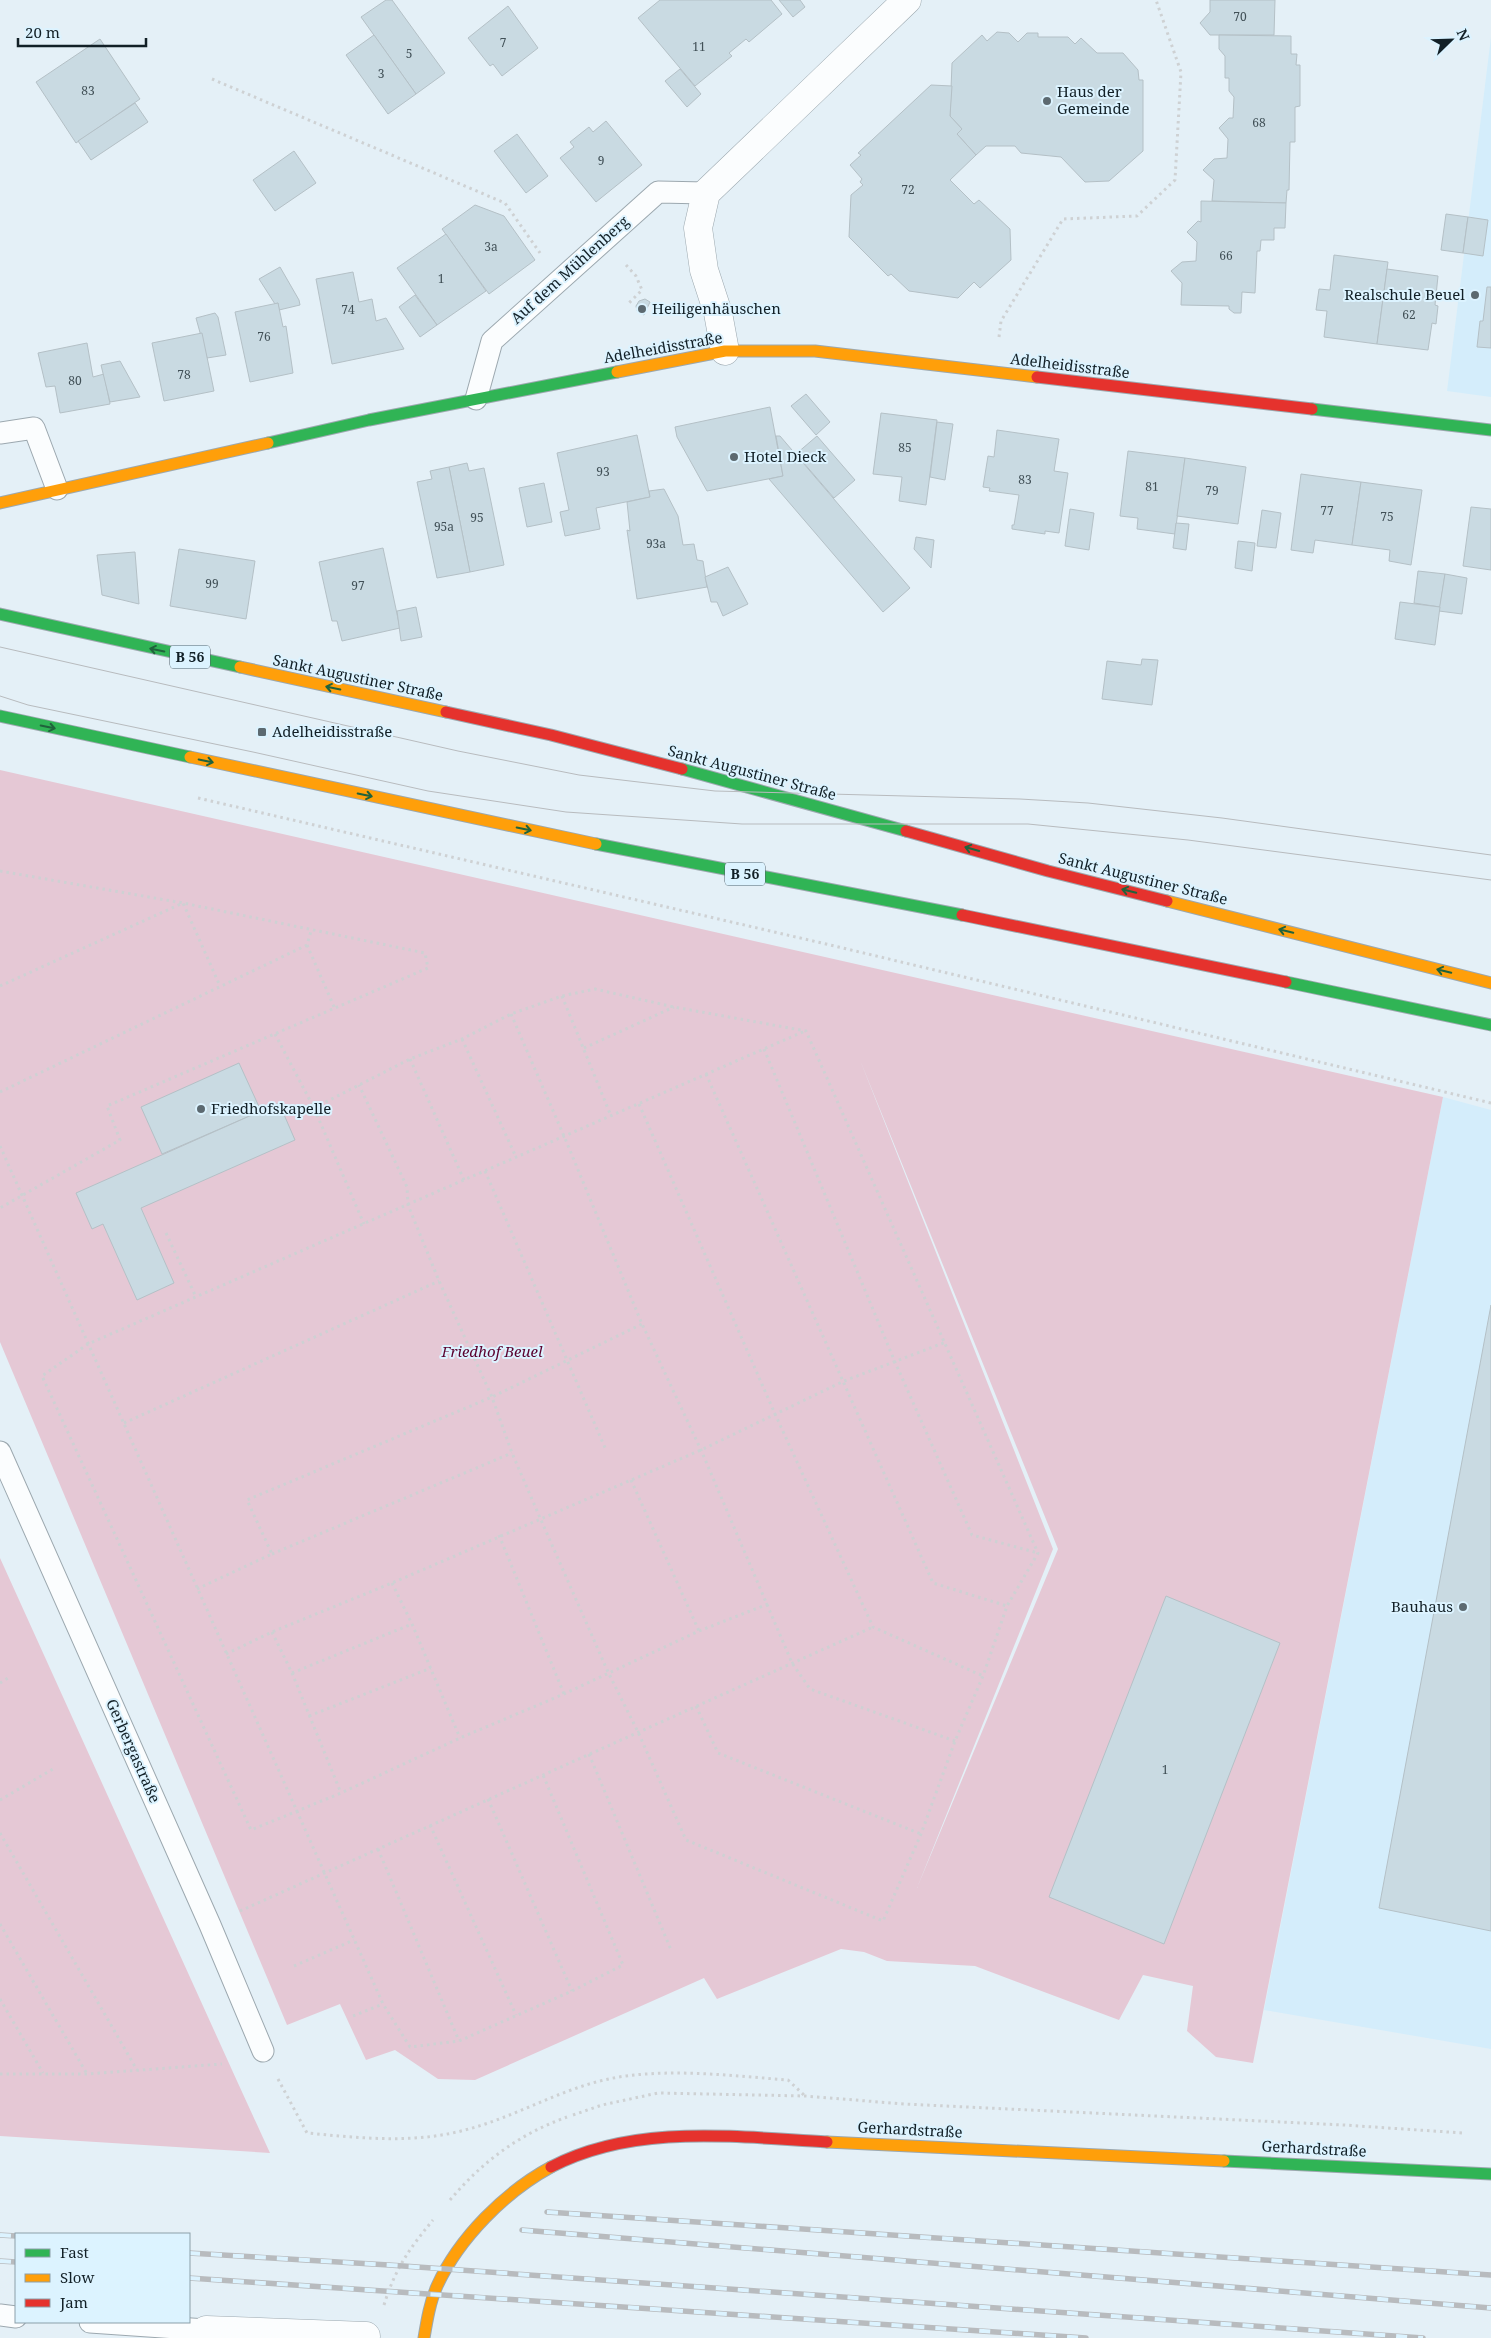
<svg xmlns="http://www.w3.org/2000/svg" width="1491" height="2338" viewBox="0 0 1491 2338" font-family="'Noto Serif',serif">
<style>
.built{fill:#d4edfb}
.green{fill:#e5c8d5;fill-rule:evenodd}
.building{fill:#c9dae2;stroke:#b4c0c6}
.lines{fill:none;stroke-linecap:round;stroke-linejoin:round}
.lane-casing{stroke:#9ca8af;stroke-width:23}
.street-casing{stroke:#9ca8af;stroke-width:29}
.fast-casing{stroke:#9ca8af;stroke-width:13}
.slow-casing{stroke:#9ca8af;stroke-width:13}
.jam-casing{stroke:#9ca8af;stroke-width:13}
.path{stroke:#ced1d3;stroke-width:3;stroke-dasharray:2.5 4;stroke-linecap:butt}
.lane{stroke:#fbfdfe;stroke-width:21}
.street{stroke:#fbfdfe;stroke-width:28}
.fast{stroke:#30b455;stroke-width:11}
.slow{stroke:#ff9f0a;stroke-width:11}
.jam{stroke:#e5322d;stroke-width:11}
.tram{stroke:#b8bbbe;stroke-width:1}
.rail-casing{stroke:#b8bbbe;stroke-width:5.5}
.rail{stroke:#dcf3ff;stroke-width:4;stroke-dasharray:11;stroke-linecap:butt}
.oneway{stroke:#20633c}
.poi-dot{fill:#5c6970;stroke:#dcf3ff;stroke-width:2}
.labels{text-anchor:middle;stroke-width:4;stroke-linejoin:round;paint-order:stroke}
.number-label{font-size:12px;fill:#415057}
.shield{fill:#dcf3ff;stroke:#4f5f68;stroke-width:1}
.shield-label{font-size:14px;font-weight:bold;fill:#122027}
.poi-label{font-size:15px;fill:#122027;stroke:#dcf3ff;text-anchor:start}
.street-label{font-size:15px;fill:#122027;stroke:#dcf3ff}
.park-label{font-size:15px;font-style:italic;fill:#5b022f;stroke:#dcf3ff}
</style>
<rect width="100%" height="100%" fill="#e4f0f7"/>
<g class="built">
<polygon points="1491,37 1491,397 1447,391"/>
<polygon points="1443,1097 1491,1110 1491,2049 1264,2010"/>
</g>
<g class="green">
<path d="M0,770L1443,1097L1253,2063L1216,2057L1187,2031L1193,1986L1143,1975L1119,2020L975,1966L887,1961L864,1952L841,1949L717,1999L704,1978L475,2080L438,2079L395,2050L366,2060L340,2004L287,2025L0,1342ZM860,1060L1058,1549L917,1888L1053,1549Z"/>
<polygon points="0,1558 237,2081 270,2153 0,2136"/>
</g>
<g class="building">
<polygon points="386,0 392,0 445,73 416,94 361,17"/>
<polygon points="660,0 771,0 782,14 749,42 746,39 729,53 732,56 695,86 638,18"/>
<polygon points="779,0 800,0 805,7 793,17"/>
<polygon points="1210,0 1275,0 1274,35 1210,35 1200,23 1210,12"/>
<polygon points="508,6 538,48 502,76 493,64 490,66 468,38"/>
<polygon points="997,32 1009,33 1018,42 1027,33 1038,33 1038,37 1068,37 1075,44 1081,38 1097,53 1123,53 1138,70 1139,80 1143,80 1143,151 1109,181 1085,182 1061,157 1021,153 1015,146 986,146 976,155 957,134 962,129 950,116 952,63 982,35 987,41"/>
<polygon points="374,35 416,94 388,114 346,55"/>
<polygon points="1219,35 1291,36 1291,54 1297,54 1296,65 1300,65 1300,106 1295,107 1295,142 1290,142 1289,190 1287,190 1286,203 1212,201 1214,180 1203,170 1214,159 1227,158 1228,139 1219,128 1229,118 1233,118 1234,97 1229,91 1229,78 1225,78 1225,56 1219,49"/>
<polygon points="100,39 140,99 76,143 36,82"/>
<polygon points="680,69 701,94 687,107 665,81"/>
<polygon points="931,85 952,86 950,116 962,129 957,134 976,155 950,180 974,204 979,200 1010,229 1011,260 980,288 974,282 958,298 909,291 891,274 888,276 849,237 851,195 863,185 860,182 862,179 850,165 861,155 858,153"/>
<polygon points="135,103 148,122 91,160 78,141"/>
<polygon points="606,121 642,165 596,202 560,158 574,147 570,142 589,127 593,132"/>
<polygon points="517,134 548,176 526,193 494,151"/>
<polygon points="294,151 316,183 275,211 253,180"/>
<polygon points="1201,201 1286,203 1285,228 1274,228 1274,240 1261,240 1260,251 1257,251 1255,293 1242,292 1241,313 1234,313 1229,309 1229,306 1181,305 1182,283 1171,271 1182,262 1196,261 1197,242 1187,232 1198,221 1201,222"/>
<polygon points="475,205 504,216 535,260 489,294 442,229"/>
<polygon points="1446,214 1468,217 1463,253 1441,250"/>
<polygon points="1468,217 1488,220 1483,256 1463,253"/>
<polygon points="446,234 486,291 437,325 397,268"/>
<polygon points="1334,255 1388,262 1377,344 1324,337 1327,311 1316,310 1319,289 1330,290"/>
<polygon points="280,267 299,300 300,305 279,310 278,303 275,304 259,279"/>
<polygon points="1387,269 1438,276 1435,305 1438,306 1436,324 1432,323 1428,350 1377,344"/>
<polygon points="353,272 359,302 372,299 376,321 386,318 404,349 332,364 316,279"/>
<polygon points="1487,287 1491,287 1491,348 1477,347 1480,321 1483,321"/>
<polygon points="415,295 437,325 420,337 399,307"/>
<polygon points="645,299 650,302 644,315 637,311 636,306 639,301"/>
<polygon points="278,303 283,327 286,326 293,373 250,382 235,312"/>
<polygon points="215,313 218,317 226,355 207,358 196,318"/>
<polygon points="202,333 214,391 164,401 152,343"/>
<polygon points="87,343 93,377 104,374 110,404 60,413 55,386 46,387 38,353"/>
<polygon points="120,361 140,397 110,402 101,365"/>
<polygon points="806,394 830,422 816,435 791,406"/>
<polygon points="770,407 783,476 707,491 677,437 675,427"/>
<polygon points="881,413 937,420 926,505 899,501 902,477 873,474"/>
<polygon points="937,422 953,424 945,480 930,477"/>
<polygon points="997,430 1059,439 1054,471 1068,473 1059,533 1045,531 1045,534 1012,529 1012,525 1014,525 1019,495 989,491 990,488 983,487 988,456 994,457"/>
<polygon points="637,435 650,497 596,508 600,529 565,536 560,512 569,510 557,453"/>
<polygon points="776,436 780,436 910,588 883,612 769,479 783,476"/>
<polygon points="817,436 855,480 834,498 796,454"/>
<polygon points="1128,451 1185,458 1175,534 1137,529 1138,518 1120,516"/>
<polygon points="1185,458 1246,467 1238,524 1177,516"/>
<polygon points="467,463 469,471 484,468 504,565 470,572 449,467"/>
<polygon points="449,467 470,572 437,578 417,482 432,479 430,471"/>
<polygon points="1301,474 1361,482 1352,545 1315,540 1313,553 1291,550"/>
<polygon points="1361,482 1422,490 1411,565 1389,561 1390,550 1352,545"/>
<polygon points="544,483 552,522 527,527 519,488"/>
<polygon points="664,489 678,516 683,545 694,544 697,560 703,561 707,587 637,599 627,530 630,531 627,502 650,497 649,491"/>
<polygon points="1471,507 1491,509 1491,570 1463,566"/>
<polygon points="1070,509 1094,513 1089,550 1065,546"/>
<polygon points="1262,510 1281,513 1276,548 1257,546"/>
<polygon points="1176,523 1189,524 1186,550 1173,548"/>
<polygon points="916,537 934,540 931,568 914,549"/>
<polygon points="1238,541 1255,543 1252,571 1235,568"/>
<polygon points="383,548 400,628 342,641 337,621 332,621 319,562"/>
<polygon points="179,549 255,561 246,619 170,606"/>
<polygon points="135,552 139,604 102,595 97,555"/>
<polygon points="728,567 748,604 723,616 717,602 711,602 705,577"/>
<polygon points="1418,571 1445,574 1440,607 1414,603"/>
<polygon points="1445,574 1467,578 1462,614 1439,611"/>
<polygon points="1400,602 1440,607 1435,645 1395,639"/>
<polygon points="416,607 422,637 401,641 397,611"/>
<polygon points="1142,659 1158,660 1152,705 1102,699 1107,661 1141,665"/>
<polygon points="239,1063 261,1111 162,1154 141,1107"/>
<polygon points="279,1103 295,1140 141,1208 174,1283 137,1300 103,1224 92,1229 76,1193"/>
<polygon points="1491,1305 1491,1931 1379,1908"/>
<polygon points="1166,1596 1280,1643 1164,1944 1049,1897"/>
</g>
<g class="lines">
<defs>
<g id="lane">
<polyline points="476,399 492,341 658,192 706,193"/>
<polyline points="0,433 34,428 57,489"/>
<polyline points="0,1452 210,1925 263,2051"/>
<polyline points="0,2315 16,2317"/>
<polyline points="90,2322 206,2330 218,2336"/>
</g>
<g id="street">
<polyline points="725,351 718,313 704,270 698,228 706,193 907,0"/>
<polyline points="206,2330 366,2336"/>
</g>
<g id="fast">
<polyline points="1312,409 1491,430"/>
<polyline points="268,443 369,420 617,372"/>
<polyline points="0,614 240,667"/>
<polyline points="0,716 190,757"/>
<polyline points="682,769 906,831"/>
<polyline points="596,844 962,915"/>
<polyline points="1286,982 1491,1025"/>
<polyline points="1224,2161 1491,2174"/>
</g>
<g id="slow">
<polyline points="617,372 725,351 815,351 1037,377"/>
<polyline points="0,503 268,443"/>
<polyline points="240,667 446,712"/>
<polyline points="190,757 596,844"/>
<polyline points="1167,901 1491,983"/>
<polyline points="827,2142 1224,2161"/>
<path d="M424,2338C427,2320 430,2302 437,2286C459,2238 505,2192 551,2167"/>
</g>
<g id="jam">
<polyline points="1037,377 1312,409"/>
<polyline points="446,712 551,735 682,769"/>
<polyline points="906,831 1048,871 1167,901"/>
<polyline points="962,915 1286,982"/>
<path d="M551,2167C635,2123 736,2137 827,2142"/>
</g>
</defs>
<use href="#lane" class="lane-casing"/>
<use href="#street" class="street-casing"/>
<use href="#fast" class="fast-casing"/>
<use href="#slow" class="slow-casing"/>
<use href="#jam" class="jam-casing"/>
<g class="path">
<polyline points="212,79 505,203 540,253"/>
<polyline points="626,265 636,276 642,290 627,305"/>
<polyline points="999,337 1001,321 1063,219 1137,216 1175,180 1181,72 1156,0"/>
<polyline points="198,798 826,944 1491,1103"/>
<polyline points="0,871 183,903 425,953 428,968 107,1106 120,1140 0,1208"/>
<polyline points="307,945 335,1009"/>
<polyline points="0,986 183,903 220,986"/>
<polyline points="562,996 611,1116"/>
<polyline points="511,1014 564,1136 642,1324 701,1450 792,1663 810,1689 955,1741"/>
<polyline points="275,1034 314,1108 364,1224"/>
<polyline points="462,1039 516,1157"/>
<polyline points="584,1048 674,1007"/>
<polyline points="764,1049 895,1362 972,1535 1038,1553"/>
<polyline points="410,1059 464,1180"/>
<polyline points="706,1074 933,1583 1007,1606"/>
<polyline points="0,1092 307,945 311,931"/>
<polyline points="639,1104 775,1414 873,1627 983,1676"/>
<polyline points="314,1108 410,1059 462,1039 511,1014 562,996 595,989 674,1007 806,1031 1038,1553 1007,1606 983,1676 955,1741 921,1834 883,1921 686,1840 638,1732 608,1672 541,1520 512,1453 492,1397 439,1281 408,1205 407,1187 359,1085"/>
<polyline points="0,1146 383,2004 410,2047 459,2041 572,1991 623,1965 543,1775"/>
<polyline points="485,1171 606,1450"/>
<polyline points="166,1233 196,1297"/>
<polyline points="124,1423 439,1281"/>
<polyline points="631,1480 699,1631"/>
<polyline points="499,1535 564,1694"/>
<polyline points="272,1554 512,1453"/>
<polyline points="392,1583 412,1624 460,1738"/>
<polyline points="197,1589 272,1554 247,1500 492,1397 642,1324"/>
<polyline points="768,1604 699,1631 564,1694 460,1738 341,1793 251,1830 42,1376 88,1344 805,1031"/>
<polyline points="272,1632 292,1673 341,1793"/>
<polyline points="226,1654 272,1632 392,1583 701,1450 844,1381 946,1342"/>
<polyline points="292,1673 412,1624"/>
<polyline points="0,1683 8,1678"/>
<polyline points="696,1706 718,1753 921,1834"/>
<polyline points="309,1716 431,1668"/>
<polyline points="589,1754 671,1950"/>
<polyline points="488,1799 572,1991"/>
<polyline points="0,1800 53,1769"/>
<polyline points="430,1825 516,2015"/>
<polyline points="0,1833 137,2070"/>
<polyline points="378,1849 459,2041"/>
<polyline points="240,1911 873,1627"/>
<polyline points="0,1924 87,2074"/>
<polyline points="294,1966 354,1940"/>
<polyline points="0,1999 43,2073"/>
<polyline points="353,2016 383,2004"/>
<polyline points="0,2074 87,2074 222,2064"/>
<path d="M278,2079L307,2133C360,2138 413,2144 465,2130C520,2116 569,2083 626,2076C679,2069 735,2076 788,2080L805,2096"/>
<polyline points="573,2115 602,2105 658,2093 805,2096 904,2104 1344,2125 1463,2133"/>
<path d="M450,2200C482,2162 519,2134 567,2117"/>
<path d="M384,2305C395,2269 409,2249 433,2220"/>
</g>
<use href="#lane" class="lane"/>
<use href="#street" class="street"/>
<use href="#fast" class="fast"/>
<use href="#slow" class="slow"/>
<use href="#jam" class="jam"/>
<g class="tram">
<polyline points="0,647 458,751 579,775 715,791 1020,799 1088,803 1222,818 1491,855"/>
<polyline points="0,696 28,705 253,752 428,791 566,812 742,824 1028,824 1188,840 1491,880"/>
</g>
<defs>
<g id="rail">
<polyline points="547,2212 1491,2275"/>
<polyline points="522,2230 1491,2308"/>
<polyline points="0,2235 16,2236"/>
<polyline points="189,2253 389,2265 1423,2338"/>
<polyline points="0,2261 16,2262"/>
<polyline points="189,2278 1086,2338"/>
</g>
</defs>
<use href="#rail" class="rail-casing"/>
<use href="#rail" class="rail"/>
</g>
<defs><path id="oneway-shaft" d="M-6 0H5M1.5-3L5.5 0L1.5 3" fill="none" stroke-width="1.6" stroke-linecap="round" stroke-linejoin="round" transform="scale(1.25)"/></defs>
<g class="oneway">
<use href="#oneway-shaft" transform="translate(157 650) rotate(-168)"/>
<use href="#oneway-shaft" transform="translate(333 688) rotate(-168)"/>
<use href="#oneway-shaft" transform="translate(48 727) rotate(12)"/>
<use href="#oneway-shaft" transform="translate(206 761) rotate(12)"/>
<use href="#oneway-shaft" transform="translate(365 795) rotate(12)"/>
<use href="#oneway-shaft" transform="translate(524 829) rotate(12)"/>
<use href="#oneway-shaft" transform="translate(972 849) rotate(-164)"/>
<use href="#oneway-shaft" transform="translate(1129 891) rotate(-166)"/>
<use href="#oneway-shaft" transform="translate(1286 931) rotate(-166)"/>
<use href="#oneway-shaft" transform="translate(1444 971) rotate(-166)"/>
</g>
<g class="poi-dot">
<circle cx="1047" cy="101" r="5"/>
<circle cx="1475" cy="295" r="5"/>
<circle cx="642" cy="309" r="5"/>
<circle cx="734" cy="457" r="5"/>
<rect x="257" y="727" width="10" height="10" rx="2.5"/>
<circle cx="201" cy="1109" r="5"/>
<circle cx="1463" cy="1607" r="5"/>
</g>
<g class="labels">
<g class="number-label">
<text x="1240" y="21">70</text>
<text x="503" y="47">7</text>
<text x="699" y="51">11</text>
<text x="409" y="58">5</text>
<text x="381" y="78">3</text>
<text x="88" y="95">83</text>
<text x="1259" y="127">68</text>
<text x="601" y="165">9</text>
<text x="908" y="194">72</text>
<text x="491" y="251">3a</text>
<text x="1226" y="260">66</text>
<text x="441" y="283">1</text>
<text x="348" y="314">74</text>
<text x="1409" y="319">62</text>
<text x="264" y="341">76</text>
<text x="184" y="379">78</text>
<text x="75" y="385">80</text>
<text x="905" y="452">85</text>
<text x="603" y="476">93</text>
<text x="1025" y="484">83</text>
<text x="1152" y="491">81</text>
<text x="1212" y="495">79</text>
<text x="1327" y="515">77</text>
<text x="1387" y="521">75</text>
<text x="477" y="522">95</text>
<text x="444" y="531">95a</text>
<text x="656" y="548">93a</text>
<text x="212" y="588">99</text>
<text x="358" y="590">97</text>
<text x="1165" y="1774">1</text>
</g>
<g class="shield">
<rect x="170" y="645.5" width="40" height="23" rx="4"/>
<rect x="725" y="862.5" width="40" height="23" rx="4"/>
</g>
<g class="shield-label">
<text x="190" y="662">B 56</text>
<text x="745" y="879">B 56</text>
</g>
<g class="poi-label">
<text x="1057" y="97">Haus der<tspan x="1057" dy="17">Gemeinde</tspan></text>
<text x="1465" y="300" text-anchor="end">Realschule Beuel</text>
<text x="652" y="314">Heiligenhäuschen</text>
<text x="744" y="462">Hotel Dieck</text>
<text x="272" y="737">Adelheidisstraße</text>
<text x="211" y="1114">Friedhofskapelle</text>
<text x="1453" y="1612" text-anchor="end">Bauhaus</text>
</g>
<g class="street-label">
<text transform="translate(570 270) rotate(-42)" y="5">Auf dem Mühlenberg</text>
<text transform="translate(663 348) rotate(-10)" y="5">Adelheidisstraße</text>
<text transform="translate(1070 366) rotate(7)" y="5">Adelheidisstraße</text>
<text transform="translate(358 678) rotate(12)" y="5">Sankt Augustiner Straße</text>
<text transform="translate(752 773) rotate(15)" y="5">Sankt Augustiner Straße</text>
<text transform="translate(1143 879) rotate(14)" y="5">Sankt Augustiner Straße</text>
<text transform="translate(133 1751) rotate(66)" y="5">Gerbergastraße</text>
<text transform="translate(910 2130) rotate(3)" y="5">Gerhardstraße</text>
<text transform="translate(1314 2149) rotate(3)" y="5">Gerhardstraße</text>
</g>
<g class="park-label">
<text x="492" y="1357">Friedhof Beuel</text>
</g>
</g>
<rect x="15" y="2233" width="175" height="90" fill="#dcf3ff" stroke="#8b9fa9"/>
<rect x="25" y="2249" width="25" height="8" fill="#30b455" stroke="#8b9fa9"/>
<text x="60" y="2258" font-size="15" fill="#122027">Fast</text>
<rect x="25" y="2274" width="25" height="8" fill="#ff9f0a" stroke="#8b9fa9"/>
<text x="60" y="2283" font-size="15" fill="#122027">Slow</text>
<rect x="25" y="2299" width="25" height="8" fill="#e5322d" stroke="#8b9fa9"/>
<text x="60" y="2308" font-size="15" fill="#122027">Jam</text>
<g transform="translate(1451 40) rotate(67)" stroke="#dcf3ff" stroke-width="4" paint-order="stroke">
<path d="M0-4L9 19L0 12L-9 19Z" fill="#122027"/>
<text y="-8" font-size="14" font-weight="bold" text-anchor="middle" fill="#122027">N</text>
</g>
<path d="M18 38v8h128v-8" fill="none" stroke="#122027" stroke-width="2.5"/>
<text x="25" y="38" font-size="15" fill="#122027" stroke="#dcf3ff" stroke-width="4" paint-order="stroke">20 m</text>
</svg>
